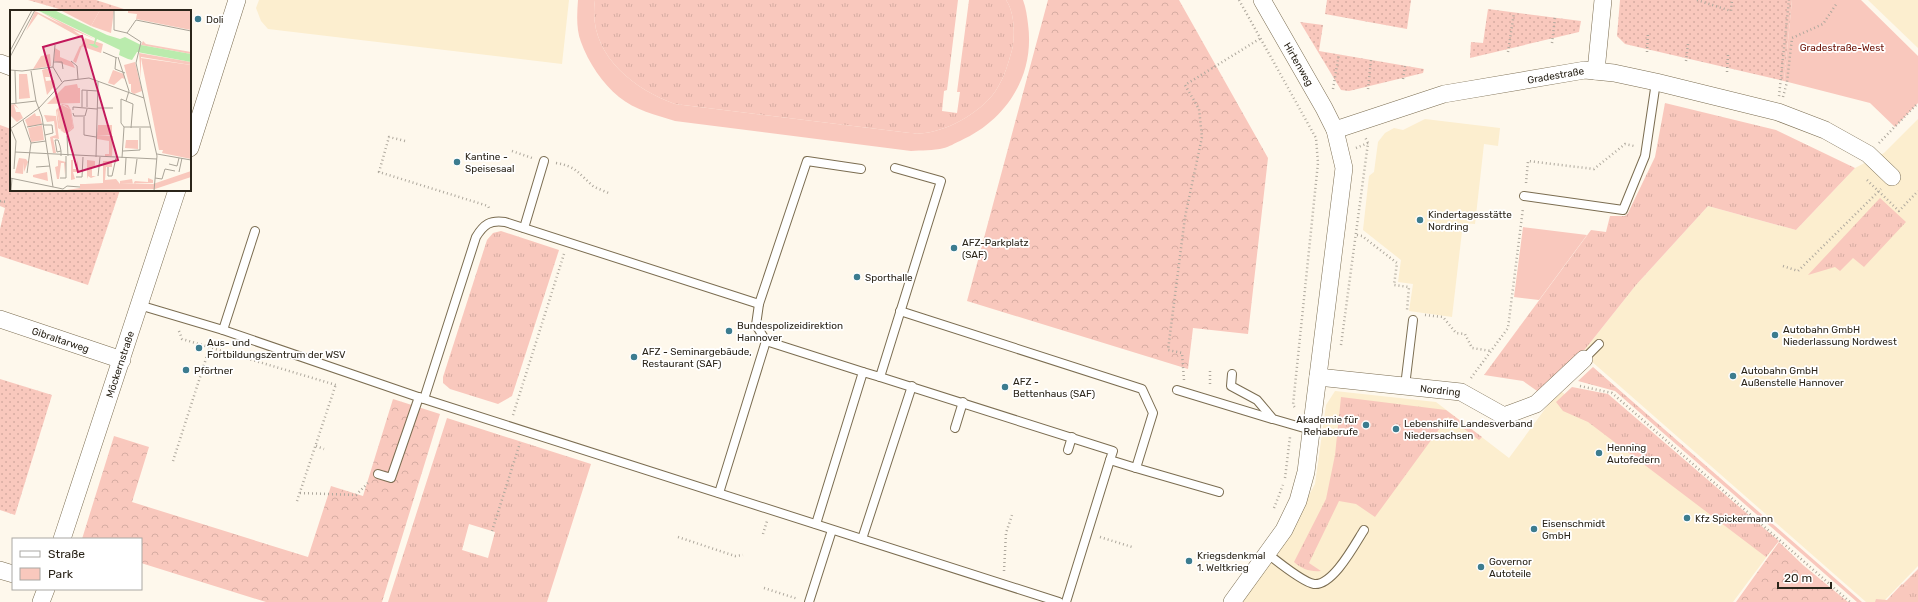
<svg xmlns="http://www.w3.org/2000/svg" width="1918" height="602" viewBox="0 0 1918 602" font-family="Rubik,sans-serif">
<style>
.built{fill:#fceecf}
.grass{fill:url(#grass-tufts);fill-rule:evenodd}
.forest{fill:url(#forest-crowns)}
.park{fill:#f9c8bd}
.garden{fill:url(#garden-dots)}
.lines{fill:none;stroke-linecap:round;stroke-linejoin:round}
.service-casing{stroke:#7b6d51;stroke-width:10}
.minor-casing{stroke:#7b6d51;stroke-width:18}
.path{stroke:#aea89d;stroke-width:2.5;stroke-dasharray:1 3;stroke-linecap:butt}
.service{stroke:#fff;stroke-width:8}
.minor{stroke:#fff;stroke-width:17}
.poi-dot{fill:#3c7c8f;stroke:#fff;stroke-width:1.5}
.labels{text-anchor:middle;stroke-width:3.5;stroke-linejoin:round;paint-order:stroke}
.poi-label{font-size:10px;fill:#2b251a;stroke:#fff;text-anchor:start}
.park-label{font-size:10px;fill:#6a0d00;stroke:#fff}
.street-label{font-size:10px;fill:#2b251a;stroke:#fff}
.inset-road{fill:none;stroke:#aaa498;stroke-width:1}
.view{fill:#c2185b;fill-opacity:0.15;stroke:#c2185b;stroke-width:2}
.inset-edge{fill:none;stroke:#2b251a;stroke-width:2}
</style>
<defs>
<pattern id="grass-tufts" width="24" height="20" patternUnits="userSpaceOnUse"><rect width="24" height="20" fill="#f9c8bd"/><path d="M3 7l-1-3M5 7V3M7 7l1-3M15 17l-1-3M17 17v-4M19 17l1-3" fill="none" stroke="#d6aca2"/></pattern>
<pattern id="forest-crowns" width="20" height="18" patternUnits="userSpaceOnUse"><rect width="20" height="18" fill="#f9c8bd"/><path d="M2 6a3 3 0 1 1 6 0M12 15a3 3 0 1 1 6 0" fill="none" stroke="#d6aca2"/></pattern>
<pattern id="garden-dots" width="8" height="8" patternUnits="userSpaceOnUse"><rect width="8" height="8" fill="#f9c8bd"/><path d="M2 2h.1M6 6h.1" fill="none" stroke="#d6aca2" stroke-width="1.8" stroke-linecap="round"/></pattern>
</defs>
<rect width="100%" height="100%" fill="#fef8ec"/>
<g class="built">
<polygon points="259,0 569,0 562,64 268,29 261,21 256,8"/>
<polygon points="1868,0 1918,0 1918,48"/>
<polygon points="1425,119 1500,128 1498,146 1484,144 1475,224 1463,223 1452,317 1409,311 1413,284 1398,282 1401,260 1363,230 1369,176 1374,172 1378,142 1385,133 1394,128 1403,130"/>
<polygon points="1918,119 1918,566 1883,602 1866,602 1582,353 1636,285 1708,206 1796,230 1855,168 1884,153"/>
<polygon points="1559,390 1774,547 1733,602 1242,602 1277,553 1315,484 1326,405 1335,391 1436,402 1509,458"/>
</g>
<g class="grass">
<path d="M595,0H958L947,90L944,91L942,111L957,113L960,92H957L969,0H1006C1015,13 1015,36 1012,50C1008,64 1005,75 998,87C985,110 950,130 925,133C920,134 914,133 910,133L675,104C631,88 587,52 595,0Z"/>
<polygon points="1665,103 1776,130 1855,168 1796,230 1708,206 1636,285 1582,353 1540,393 1523,381 1484,375 1591,230 1606,232 1610,216 1625,216 1628,213 1655,157"/>
<polygon points="1880,198 1906,222 1864,267 1853,258 1840,271 1835,267 1808,275"/>
<polygon points="501,231 559,250 512,396 498,404 450,389 443,383 443,377 487,240 493,233"/>
<polygon points="1593,367 1862,602 1857,602 1615,391 1578,381"/>
<polygon points="1572,387 1608,394 1779,541 1766,557 1588,422 1563,411 1556,402"/>
<path d="M1341,397L1446,410L1482,437L1479,440L1448,417L1375,517L1356,504L1339,501L1309,563L1321,571C1310,572 1302,569 1294,562L1326,499L1335,455Z"/>
<path d="M447,418L591,464L547,602H388ZM469,524L495,532L488,558L462,550Z"/>
<polygon points="1918,569 1918,602 1875,602 1876,599 1887,600 1902,584 1908,586 1903,584"/>
</g>
<g class="forest">
<polygon points="1048,0 1179,0 1268,158 1248,334 1193,328 1188,369 967,301"/>
<polygon points="393,399 440,414 382,602 266,602 141,563 141,539 82,539 114,436 149,447 132,502 308,557 331,486 363,496"/>
<polygon points="1779,542 1803,565 1848,602 1736,602"/>
</g>
<g class="park">
<path d="M578,0H595C587,52 631,88 675,104L910,133C914,133 920,134 925,133C950,130 985,110 998,87C1005,75 1008,64 1012,50C1015,36 1015,13 1006,0H1023C1026,8 1027,16 1028,24C1035,75 1007,120 960,141C955,143 949,147 944,148C933,151 921,150 911,151L675,121C656,115 635,110 619,97C603,84 588,62 581,42C576,29 577,14 578,0Z"/>
<polygon points="1792,0 1861,0 1918,56 1918,103 1895,127 1870,103 1784,81"/>
<polygon points="1523,227 1587,235 1539,300 1514,297"/>
</g>
<g class="garden">
<polygon points="28,0 96,0 130,11 66,11"/>
<polygon points="1327,0 1411,0 1407,29 1325,14"/>
<polygon points="1620,0 1792,0 1784,81 1625,44 1617,36"/>
<polygon points="1488,9 1581,21 1579,32 1470,58 1471,42 1483,43"/>
<polygon points="1300,22 1323,25 1319,51 1424,69 1423,73 1349,91 1341,90"/>
<polygon points="0,125 11,129 11,190 120,190 88,285 0,256 0,229 5,208 0,206"/>
<polygon points="0,379 52,395 15,515 0,510"/>
</g>
<g class="lines">
<defs>
<g id="service">
<polyline points="861,169 807,161 759,304 756,325 766,341 863,372"/>
<polyline points="1524,196 1623,210 1645,156 1656,82"/>
<polyline points="524,228 544,161"/>
<polyline points="139,305 223,330 424,399 1059,602"/>
<polyline points="900,311 1142,389 1153,413 1136,468 1110,460 1066,602"/>
<polyline points="223,330 255,231"/>
<polyline points="1584,359 1599,344"/>
<polyline points="1232,374 1231,386 1257,400 1273,419 1311,430"/>
<polyline points="880,377 1113,451 1110,460"/>
<polyline points="1405,386 1413,320"/>
<polyline points="1177,390 1272,419"/>
<path d="M424,399L476,237C484,224 490,220 505,222L759,304"/>
<polyline points="955,428 963,402"/>
<polyline points="1068,450 1072,437"/>
<polyline points="1136,468 1219,492"/>
<polyline points="378,474 391,478 419,397"/>
<polyline points="719,493 766,341"/>
<polyline points="816,524 863,372 880,377 941,181 895,168"/>
<polyline points="862,539 912,386"/>
<path d="M1268,554C1278,562 1303,582 1314,584C1333,586 1355,544 1364,530"/>
<polyline points="809,602 832,530"/>
</g>
<g id="minor">
<polyline points="0,63 11,67"/>
<polyline points="1596,71 1603,0"/>
<path id="s1" d="M1335,130L1444,94L1585,70L1614,73L1656,82L1778,112L1825,130L1868,154L1892,177"/>
<polyline points="190,148 237,0"/>
<path id="s2" d="M0,319L122,360"/>
<path id="s3" d="M1318,377L1461,392L1504,416L1536,404L1584,359"/>
<path id="s4" d="M62,539L177,190"/>
<polyline points="0,570 13,574"/>
<polyline points="41,602 46,589"/>
<polyline points="1232,602 1284,530 1298,501 1306,472 1344,168 1335,130 1324,108 1262,0"/>
</g>
</defs>
<use href="#service" class="service-casing"/>
<use href="#minor" class="minor-casing"/>
<g class="path">
<polyline points="1239,0 1316,138 1318,163 1293,405 1296,409"/>
<polyline points="1697,0 1731,11 1732,0"/>
<polyline points="1552,43 1555,18"/>
<polyline points="1508,52 1514,13"/>
<polyline points="1647,52 1648,33"/>
<polyline points="1686,61 1688,44"/>
<polyline points="1727,72 1728,55"/>
<polyline points="1403,79 1405,66"/>
<polyline points="1333,89 1339,54"/>
<polyline points="1368,89 1371,60"/>
<polyline points="1779,96 1789,0"/>
<polyline points="1783,97 1787,82 1792,38 1823,24 1837,3"/>
<polyline points="405,141 389,137 379,172 488,206 490,210"/>
<polyline points="1879,143 1918,103"/>
<polyline points="1356,148 1368,143"/>
<polyline points="512,151 532,158"/>
<path d="M556,163C576,166 579,174 593,186C598,189 605,191 610,194"/>
<polyline points="1867,180 1899,211 1918,191"/>
<polyline points="1526,183 1528,161 1594,169 1625,144 1634,146"/>
<polyline points="0,201 7,202"/>
<polyline points="1357,235 1362,236 1397,263 1394,285 1409,287 1407,310"/>
<polyline points="1783,266 1798,271 1881,189"/>
<polyline points="1425,315 1443,317 1456,333 1465,334 1472,348 1491,351"/>
<polyline points="179,331 182,339 336,385"/>
<polyline points="1341,345 1368,143 1365,137"/>
<polyline points="1210,371 1210,387"/>
<polyline points="1471,378 1508,328 1523,208"/>
<polyline points="1184,380 1182,353 1168,350 1185,217 1202,137 1199,109 1185,85 1261,38"/>
<polyline points="1580,386 1612,393 1850,602"/>
<polyline points="513,415 564,254"/>
<polyline points="316,446 324,449"/>
<polyline points="173,461 212,340"/>
<polyline points="1285,478 1290,437"/>
<polyline points="300,493 356,495 370,481"/>
<polyline points="297,501 336,384"/>
<polyline points="1274,508 1283,485"/>
<polyline points="492,531 520,443"/>
<polyline points="763,534 767,521"/>
<polyline points="678,537 735,556 743,555"/>
<polyline points="1100,537 1132,547"/>
<polyline points="1004,571 1006,533 1012,515"/>
<polyline points="764,588 798,599"/>
</g>
<use href="#service" class="service"/>
<use href="#minor" class="minor"/>
</g>
<g class="poi-dot">
<circle cx="198" cy="19" r="4"/>
<circle cx="457" cy="162" r="4"/>
<circle cx="1420" cy="220" r="4"/>
<circle cx="954" cy="248" r="4"/>
<circle cx="857" cy="277" r="4"/>
<circle cx="729" cy="331" r="4"/>
<circle cx="1775" cy="335" r="4"/>
<circle cx="199" cy="348" r="4"/>
<circle cx="634" cy="357" r="4"/>
<circle cx="186" cy="370" r="4"/>
<circle cx="1733" cy="376" r="4"/>
<circle cx="1005" cy="387" r="4"/>
<circle cx="1366" cy="425" r="4"/>
<circle cx="1396" cy="429" r="4"/>
<circle cx="1599" cy="453" r="4"/>
<circle cx="1687" cy="518" r="4"/>
<circle cx="1534" cy="529" r="4"/>
<circle cx="1189" cy="561" r="4"/>
<circle cx="1481" cy="567" r="4"/>
</g>
<g class="labels">
<g class="poi-label">
<text x="206" y="23">Doli</text>
<text x="465" y="160">Kantine -<tspan x="465" dy="12">Speisesaal</tspan></text>
<text x="1428" y="218">Kindertagesstätte<tspan x="1428" dy="12">Nordring</tspan></text>
<text x="962" y="246">AFZ-Parkplatz<tspan x="962" dy="12">(SAF)</tspan></text>
<text x="865" y="281">Sporthalle</text>
<text x="737" y="329">Bundespolizeidirektion<tspan x="737" dy="12">Hannover</tspan></text>
<text x="1783" y="333">Autobahn GmbH<tspan x="1783" dy="12">Niederlassung Nordwest</tspan></text>
<text x="207" y="346">Aus- und<tspan x="207" dy="12">Fortbildungszentrum der WSV</tspan></text>
<text x="642" y="355">AFZ - Seminargebäude,<tspan x="642" dy="12">Restaurant (SAF)</tspan></text>
<text x="194" y="374">Pförtner</text>
<text x="1741" y="374">Autobahn GmbH<tspan x="1741" dy="12">Außenstelle Hannover</tspan></text>
<text x="1013" y="385">AFZ -<tspan x="1013" dy="12">Bettenhaus (SAF)</tspan></text>
<text x="1358" y="423" text-anchor="end">Akademie für<tspan x="1358" dy="12">Rehaberufe</tspan></text>
<text x="1404" y="427">Lebenshilfe Landesverband<tspan x="1404" dy="12">Niedersachsen</tspan></text>
<text x="1607" y="451">Henning<tspan x="1607" dy="12">Autofedern</tspan></text>
<text x="1695" y="522">Kfz Spickermann</text>
<text x="1542" y="527">Eisenschmidt<tspan x="1542" dy="12">GmbH</tspan></text>
<text x="1197" y="559">Kriegsdenkmal<tspan x="1197" dy="12">1. Weltkrieg</tspan></text>
<text x="1489" y="565">Governor<tspan x="1489" dy="12">Autoteile</tspan></text>
</g>
<g class="park-label">
<text x="1842" y="51">Gradestraße-West</text>
</g>
<g class="street-label">
<text transform="translate(1299 64) rotate(60)" y="4">Hirtenweg</text>
<text dy="4" stroke="none"><textPath href="#s1" startOffset="228">Gradestraße</textPath></text>
<text dy="4" stroke="none"><textPath href="#s2" startOffset="64">Gibraltarweg</textPath></text>
<text dy="4" stroke="none"><textPath href="#s4" startOffset="184">Möckernstraße</textPath></text>
<text dy="4" stroke="none"><textPath href="#s3" startOffset="123">Nordring</textPath></text>
</g>
</g>
<g transform="translate(10 10)">
<rect width="181" height="181" fill="#fef8ec"/>
<path d="M25,1L53,15L31,2L85,29L63,20L73,27V29L70,36H72L66,53L63,51L73,29L28,4L16,21ZM45,38L50,41V47L62,52L65,58L44,51ZM52,95L60,99L63,116L58,123H54L50,118L47,100ZM88,115H102V125H87Z" fill="#f9c8bd"/>
<path d="M75,28L93,34L91,43L71,36ZM67,74L68,78H70V93L37,94L55,76ZM87,125L103,126L102,146H95V144H99V131L87,129Z" fill="#f9c8bd"/>
<path d="M50,0H90L81,16ZM133,31L136,34L181,42V44L131,35ZM129,43L181,52V55L131,47V69ZM9,64H17L20,88L9,89ZM52,94L58,95L61,100L64,118L57,124L48,118L46,100ZM54,95L60,99L63,116L58,123L51,121L47,102L50,96ZM116,130H128V139L115,138ZM181,161V167L145,179L57,180L70,178V174H143ZM37,162L38,171L23,167V165Z" fill="#f9c8bd" fill-rule="evenodd"/>
<path d="M90,0H104L101,23L81,16ZM118,0H181V20L126,9L127,4L118,3ZM40,44L41,56L23,59L31,46ZM131,48L181,55V149L152,143L153,140H149ZM125,52L132,81L124,84L121,82V74H119L114,55ZM35,59H38L40,67H35L36,71L44,70L45,75L37,85L32,60ZM103,60L114,64L115,69L112,68L104,75L98,73ZM5,94L9,99L4,95L6,102H10L13,108L7,112L0,105V95ZM25,103L26,106H30L32,114L18,117L15,110ZM34,105L46,106L49,129L43,128L46,143H43L40,127L46,125L44,111L37,112ZM32,115L34,130L21,132L18,118ZM9,148L16,149L18,152L14,162V152L13,164L5,163ZM48,150L56,152L55,165L54,153H51L49,169H47L45,157L48,156ZM61,150H63V159H66L68,150V162H63L65,169L61,170ZM77,150L85,151V158H82V166H86L81,168L78,166L77,169ZM93,151H102V157H96L95,170L106,169L110,174H75L93,173ZM138,168L143,170V173L110,174V171L122,169L123,174L125,171L138,172Z" fill="#f9c8bd"/>
<path d="M27,0H44L97,25L110,29L115,27L131,35L181,44V52L127,42L122,50L118,49L109,45L110,40L87,29L85,34L89,37L86,38L78,34H84L85,28Z" fill="#baebad"/>
<path class="inset-road" d="M104,0V20L117,23L131,32L126,53L147,146L144,181M117,23L126,10L181,21M45,35L43,57L52,72M0,41L22,0M93,42L107,48M0,47L25,0M106,47L105,59L115,63M108,47L119,81L116,91M61,51L67,56L68,69M43,52H52L53,59M0,60L12,61L43,57M5,61L6,93M21,61L26,91L32,107L43,177M0,94L26,91M72,97V80L88,81M77,97V81M87,98H103M63,100V97L87,99M63,103L64,106H75L77,99M74,107V125L86,127M13,110L21,133L17,163M33,115H42L43,123L35,125M17,117L33,114M114,117L111,113V89L123,94L121,118M0,119L29,98L54,71L79,68L134,88M1,119L6,131L4,159M57,126L58,146M21,133L36,131M51,141L47,142L45,130H48L50,136L51,141V146M113,141L130,140V118M5,142L147,149M147,144L181,150M86,147L88,72M112,148L114,117H140M159,154L167,156L169,148M26,157L40,156M98,157V166H102L106,148M169,162L172,148M125,164L127,149M115,165L116,148M88,166L90,147M66,167H72L73,147M0,168L53,179L57,176L70,177M50,168H56V146M145,168L152,169L155,159L165,161M1,181L2,168"/>
<path class="view" d="M72,26L108,150L68,162L33,37Z"/>
<rect width="181" height="181" class="inset-edge"/>
</g>
<rect x="12" y="538" width="130" height="52" fill="#ffffff" stroke="#aaa8a3"/>
<rect x="20" y="551" width="20" height="6" fill="#ffffff" stroke="#aaa8a3"/>
<text x="48" y="558" font-size="12" fill="#2b251a">Straße</text>
<rect x="20" y="568" width="20" height="12" fill="#f9c8bd" stroke="#aaa8a3"/>
<text x="48" y="578" font-size="12" fill="#2b251a">Park</text>
<path d="M1778 582v6h53v-6" fill="none" stroke="#2b251a" stroke-width="2"/>
<text x="1784" y="582" font-size="12" fill="#2b251a" stroke="#ffffff" stroke-width="3" paint-order="stroke">20 m</text>
</svg>
